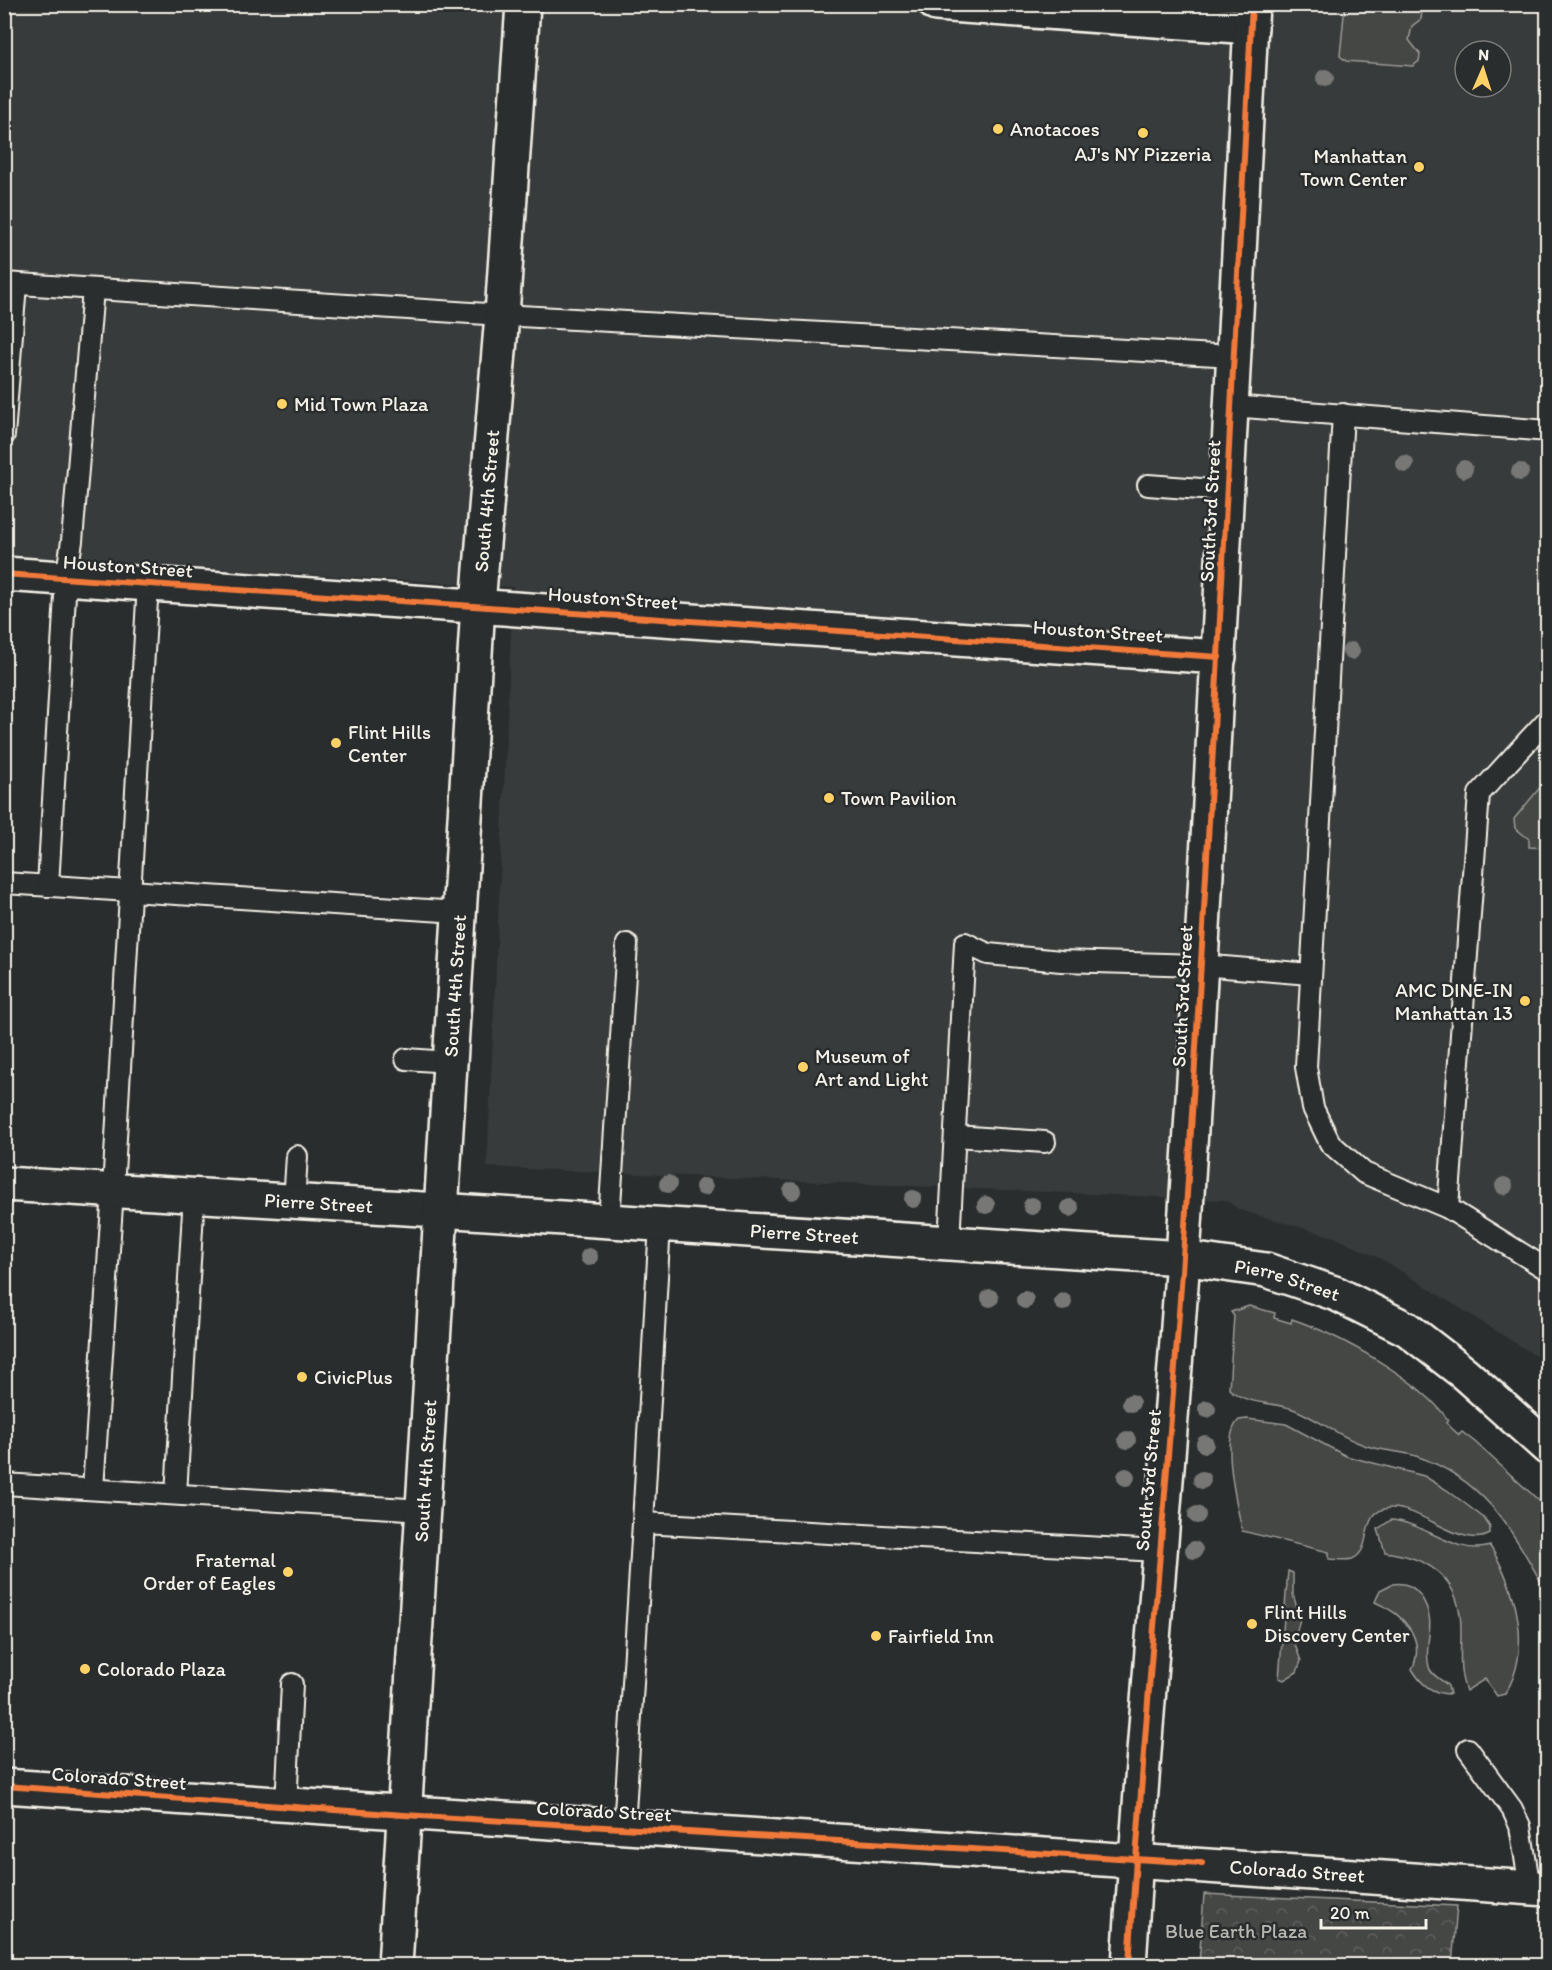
<svg xmlns="http://www.w3.org/2000/svg" width="1552" height="1970" viewBox="0 0 1552 1970" font-family="Itim,sans-serif">
<style>
.built{fill:#373a3a;fill-rule:evenodd}
.green{fill:#444645;stroke:#9c9c96;stroke-width:1.5}
.park{fill:url(#park-crowns);stroke:#9c9c96;stroke-width:1.5}
.lines{fill:none;stroke-linecap:round;stroke-linejoin:round}
.lane-casing{stroke:#f4f1e8;stroke-width:24}
.street-casing{stroke:#f4f1e8;stroke-width:38}
.secondary-casing{stroke:#f4f1e8;stroke-width:38}
.lane{stroke:#2a2d2e;stroke-width:20}
.street{stroke:#2a2d2e;stroke-width:33}
.secondary{stroke:#2a2d2e;stroke-width:33}
.cycleway-casing{stroke:#2a2d2e;stroke-width:10}
.cycleway{stroke:#f17a3a;stroke-width:6}
.tree{fill:#777875}
.poi-dot{fill:#ffd166;stroke:#2a2d2e;stroke-width:2}
.labels{text-anchor:middle;stroke-width:5;stroke-linejoin:round;paint-order:stroke}
.poi-label{font-size:20px;fill:#f4f1e8;stroke:#2a2d2e;text-anchor:start}
.street-label{font-size:20px;fill:#f4f1e8;stroke:#2a2d2e}
.park-label{font-size:20px;fill:#b6b5af;stroke:#2a2d2e}
</style>
<defs>
<pattern id="park-crowns" width="20" height="18" patternUnits="userSpaceOnUse" patternTransform="scale(1.5)"><rect width="20" height="18" fill="#444645"/><path d="M2 6a3 3 0 1 1 6 0M12 15a3 3 0 1 1 6 0" fill="none" stroke="#606160"/></pattern>
</defs>
<rect width="100%" height="100%" fill="#2a2d2e"/>
<filter id="ink" filterUnits="userSpaceOnUse"><feTurbulence type="fractalNoise" baseFrequency=".0167" numOctaves="2"/><feDisplacementMap in="SourceGraphic" scale="12" xChannelSelector="R" yChannelSelector="G"/><feConvolveMatrix kernelMatrix="1 2 1 2 8 2 1 2 1" color-interpolation-filters="sRGB"/></filter>
<g filter="url(#ink)">
<path class="built" d="M4,5H1547V1363L1385,1261L1334,1237L1240,1210L1225,1200L487,1167L513,587L5,556ZM1465,51H1501V87H1465Z"/>
<g class="green">
<polygon points="1345,5 1417,6 1422,11 1421,19 1412,26 1409,40 1420,54 1419,61 1413,66 1346,61 1340,56"/>
<polygon points="1547,779 1547,848 1529,847 1529,839 1515,828 1514,819"/>
<path d="M1249,1306L1275,1313L1274,1318L1291,1323L1292,1319C1339,1335 1420,1379 1448,1420L1446,1423L1459,1435L1462,1432L1475,1442L1547,1508V1593C1513,1532 1487,1480 1416,1456C1400,1451 1383,1451 1367,1446C1340,1438 1319,1419 1293,1409C1271,1401 1248,1406 1229,1389L1234,1316L1231,1312Z"/>
<path d="M1247,1419L1286,1424L1346,1456L1424,1476L1447,1490L1484,1518L1490,1527V1534C1462,1550 1421,1506 1390,1508C1357,1511 1375,1550 1352,1559C1346,1561 1336,1559 1329,1559V1552L1242,1531C1238,1507 1219,1438 1239,1420Z"/>
<path d="M1391,1520C1424,1522 1457,1557 1490,1546C1516,1588 1533,1649 1505,1694L1497,1696L1485,1679L1466,1691C1458,1671 1461,1652 1461,1632C1462,1580 1432,1558 1385,1552L1378,1529Z"/>
<polygon points="1288,1571 1293,1573 1293,1594 1300,1619 1294,1642 1301,1661 1297,1672 1284,1680 1279,1678"/>
<path d="M1392,1584C1403,1582 1413,1585 1420,1595C1440,1624 1422,1641 1429,1667C1431,1676 1442,1679 1448,1686L1450,1694C1432,1694 1421,1684 1412,1669C1427,1638 1402,1613 1375,1602L1380,1590Z"/>
</g>
<polygon class="park" points="1204,1894 1457,1906 1452,1965 1199,1965"/>
<g class="lines">
<defs>
<g id="lane">
<polyline points="4,283 502,315 1234,356"/>
<polyline points="1231,406 1548,431"/>
<polyline points="1343,414 1306,1067 1313,1108 1330,1143 1364,1173 1448,1208 1548,1270"/>
<polyline points="4,435 16,284"/>
<polyline points="1148,485 1227,491"/>
<polyline points="4,883 459,912"/>
<polyline points="48,886 66,578 72,541 93,289"/>
<polyline points="406,1059 449,1062"/>
<polyline points="955,1136 1045,1142"/>
<polyline points="294,1202 297,1156"/>
<polyline points="1448,1208 1479,794 1548,719"/>
<polyline points="609,1221 627,944"/>
<polyline points="949,1242 965,943 988,954 1061,961 1200,965 1310,974"/>
<polyline points="4,1484 424,1510"/>
<polyline points="93,1489 113,1190 148,583"/>
<polyline points="176,1494 194,1195"/>
<polyline points="643,1523 660,1224"/>
<polyline points="1468,1749 1512,1809 1520,1826 1530,1888"/>
<polyline points="286,1806 292,1684"/>
<polyline points="624,1828 643,1523 1159,1551"/>
</g>
<g id="street">
<polyline points="4,574 1219,657"/>
<path id="s1" d="M4,1184L439,1210"/>
<path id="s2" d="M4,1786C519,1823 1033,1850 1548,1889"/>
</g>
<g id="secondary">
<polyline points="936,4 1251,27"/>
<path id="s3" d="M439,1210L1182,1258L1266,1270L1337,1294L1407,1329L1464,1373L1548,1448"/>
<path id="s4" d="M395,1966L478,605L502,315L523,4"/>
<path d="M1129,1966C1143,1729 1167,1493 1183,1257C1210,839 1230,422 1252,4"/>
</g>
</defs>
<use href="#lane" class="lane-casing"/>
<use href="#street" class="street-casing"/>
<use href="#secondary" class="secondary-casing"/>
<use href="#lane" class="lane"/>
<use href="#street" class="street"/>
<use href="#secondary" class="secondary"/>
<defs>
<g id="cycleway">
<polyline points="4,574 1219,657"/>
<polyline points="4,1786 404,1815 1202,1863"/>
<path d="M1129,1966C1143,1729 1167,1493 1183,1257C1210,839 1230,422 1252,4"/>
</g>
</defs>
<use href="#cycleway" class="cycleway-casing"/>
<use href="#cycleway" class="cycleway"/>
</g>
<g class="tree">
<circle cx="1325" cy="78" r="9"/>
<circle cx="1405" cy="464" r="9"/>
<circle cx="1464" cy="469" r="9"/>
<circle cx="1520" cy="472" r="9"/>
<circle cx="1351" cy="651" r="9"/>
<circle cx="668" cy="1184" r="9"/>
<circle cx="1504" cy="1186" r="9"/>
<circle cx="704" cy="1187" r="9"/>
<circle cx="792" cy="1191" r="9"/>
<circle cx="913" cy="1199" r="9"/>
<circle cx="986" cy="1205" r="9"/>
<circle cx="1032" cy="1206" r="9"/>
<circle cx="1070" cy="1208" r="9"/>
<circle cx="589" cy="1257" r="9"/>
<circle cx="990" cy="1298" r="9"/>
<circle cx="1025" cy="1300" r="9"/>
<circle cx="1063" cy="1302" r="9"/>
<circle cx="1131" cy="1403" r="9"/>
<circle cx="1207" cy="1409" r="9"/>
<circle cx="1127" cy="1440" r="9"/>
<circle cx="1205" cy="1444" r="9"/>
<circle cx="1126" cy="1477" r="9"/>
<circle cx="1202" cy="1480" r="9"/>
<circle cx="1197" cy="1515" r="9"/>
<circle cx="1194" cy="1550" r="9"/>
</g>
</g>
<g class="poi-dot">
<circle cx="998" cy="129" r="6"/>
<circle cx="1143" cy="133" r="6"/>
<circle cx="1419" cy="167" r="6"/>
<circle cx="282" cy="404" r="6"/>
<circle cx="336" cy="743" r="6"/>
<circle cx="829" cy="798" r="6"/>
<circle cx="1525" cy="1001" r="6"/>
<circle cx="803" cy="1067" r="6"/>
<circle cx="302" cy="1377" r="6"/>
<circle cx="288" cy="1572" r="6"/>
<circle cx="1252" cy="1624" r="6"/>
<circle cx="876" cy="1636" r="6"/>
<circle cx="85" cy="1669" r="6"/>
</g>
<g class="labels">
<g class="poi-label">
<text x="1010" y="136">Anotacoes</text>
<text x="1143" y="161" text-anchor="middle">AJ's NY Pizzeria</text>
<text x="1407" y="163" text-anchor="end">Manhattan<tspan x="1407" dy="23">Town Center</tspan></text>
<text x="294" y="411">Mid Town Plaza</text>
<text x="348" y="739">Flint Hills<tspan x="348" dy="23">Center</tspan></text>
<text x="841" y="805">Town Pavilion</text>
<text x="1513" y="997" text-anchor="end">AMC DINE-IN<tspan x="1513" dy="23">Manhattan 13</tspan></text>
<text x="815" y="1063">Museum of<tspan x="815" dy="23">Art and Light</tspan></text>
<text x="314" y="1384">CivicPlus</text>
<text x="276" y="1567" text-anchor="end">Fraternal<tspan x="276" dy="23">Order of Eagles</tspan></text>
<text x="1264" y="1619">Flint Hills<tspan x="1264" dy="23">Discovery Center</tspan></text>
<text x="888" y="1643">Fairfield Inn</text>
<text x="97" y="1676">Colorado Plaza</text>
</g>
<g class="street-label">
<text dy="7" stroke="none"><textPath href="#s4" startOffset="1468">South 4th Street</textPath></text>
<text transform="translate(1210 511) rotate(-87)" y="7">South 3rd Street</text>
<text transform="translate(128 566) rotate(4)" y="7">Houston Street</text>
<text transform="translate(613 598) rotate(4)" y="7">Houston Street</text>
<text transform="translate(1098 631) rotate(4)" y="7">Houston Street</text>
<text dy="7" stroke="none"><textPath href="#s4" startOffset="982">South 4th Street</textPath></text>
<text transform="translate(1182 996) rotate(-87)" y="7">South 3rd Street</text>
<text dy="7" stroke="none"><textPath href="#s1" startOffset="315">Pierre Street</textPath></text>
<text dy="7" stroke="none"><textPath href="#s3" startOffset="366">Pierre Street</textPath></text>
<text dy="7" stroke="none"><textPath href="#s3" startOffset="852">Pierre Street</textPath></text>
<text dy="7" stroke="none"><textPath href="#s4" startOffset="496">South 4th Street</textPath></text>
<text transform="translate(1148 1480) rotate(-85)" y="7">South 3rd Street</text>
<text transform="translate(119 1778) rotate(4)" y="7">Colorado Street</text>
<text transform="translate(604 1811) rotate(3)" y="7">Colorado Street</text>
<text dy="7" stroke="none"><textPath href="#s2" startOffset="1296">Colorado Street</textPath></text>
</g>
<g class="park-label">
<text x="1236" y="1938">Blue Earth Plaza</text>
</g>
</g>
<rect width="1552" height="1970" fill="none" stroke="#2a2d2e" stroke-width="24"/>
<rect x="12" y="12" width="1528" height="1946" fill="none" stroke="#f4f1e8" stroke-width="2" filter="url(#ink)"/>
<g transform="translate(1483 69) rotate(3)"><circle r="28" fill="#2a2d2e" stroke="#7b7b78" stroke-width="1.5"/>
<path d="M0-4.5L10 22L0 15L-10 22Z" fill="#ffd166"/>
<text y="-9" font-size="16" font-weight="bold" text-anchor="middle" fill="#f4f1e8">N</text>
</g>
<path d="M1321 1919v9h105v-9" fill="none" stroke="#f4f1e8" stroke-width="3"/>
<text x="1330" y="1919" font-size="18" fill="#f4f1e8" stroke="#2a2d2e" stroke-width="4.5" paint-order="stroke">20 m</text>
</svg>
